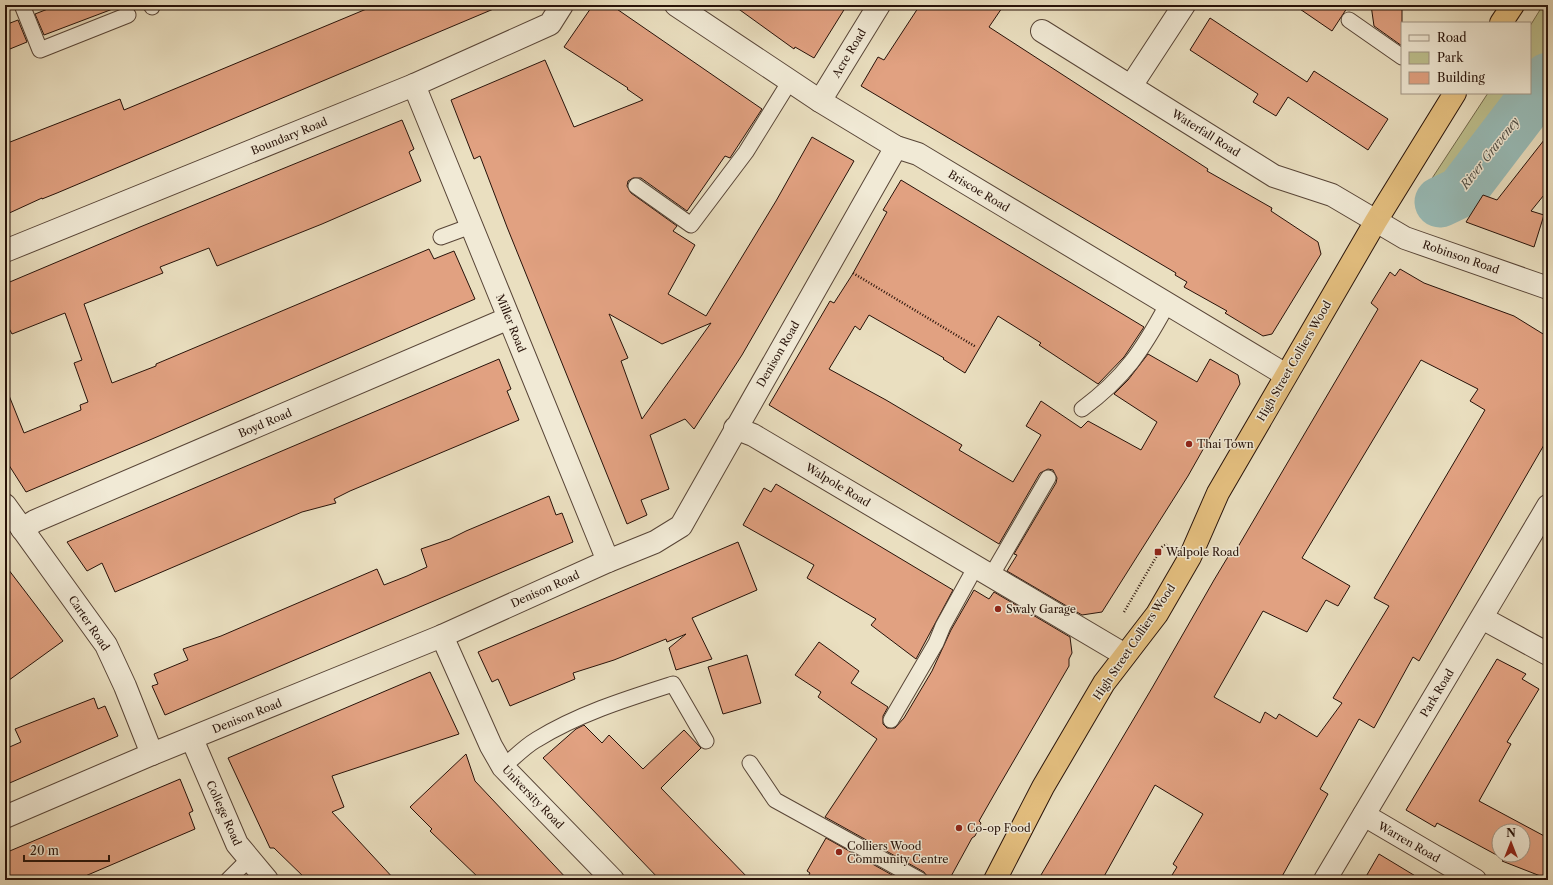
<svg xmlns="http://www.w3.org/2000/svg" width="1553" height="885" viewBox="0 0 1553 885" font-family="'Libre Caslon Text',serif">
<style>
.green{fill:#bdc08e;stroke:#72694c}
.lines{fill:none;stroke-linecap:round;stroke-linejoin:round}
.river{stroke:#98bcb8;stroke-width:51}
.building{fill:#e1a181;stroke:#271209;fill-rule:evenodd}
.service-casing{stroke:#584537;stroke-width:17}
.minor-casing{stroke:#584537;stroke-width:24}
.trunk-casing{stroke:#271209;stroke-width:24}
.path{stroke:#271209;stroke-width:2.5;stroke-dasharray:1 2;stroke-linecap:butt}
.service{stroke:#f1ead6;stroke-width:15}
.minor{stroke:#f1ead6;stroke-width:22}
.trunk{stroke:#e5c080;stroke-width:22}
.poi-dot{fill:#8f2418;stroke:#f1ead6;stroke-width:1.5}
.labels{text-anchor:middle;stroke-width:3;stroke-linejoin:round;paint-order:stroke}
.street-label{font-size:11px;fill:#271209;stroke:#f1ead6}
.poi-label{font-size:11px;fill:#271209;stroke:#f1ead6;text-anchor:start}
.water-label{font-size:12px;font-style:italic;fill:#4f4e46;stroke:#f1ead6}
</style>
<rect width="100%" height="100%" fill="#eadfc0"/>
<filter id="stains"><feTurbulence type="fractalNoise" baseFrequency=".005" numOctaves="4"/><feColorMatrix values="0 0 0 0 .2 0 0 0 0 .09 0 0 0 0 .02 0 0 0 .5 -.17"/></filter>
<radialGradient id="worn" r=".72"><stop offset=".6" stop-color="#630" stop-opacity="0"/><stop offset="1" stop-color="#630" stop-opacity=".3"/></radialGradient>
<polygon class="green" points="1543,5 1548,5 1548,95 1459,204 1449,191 1424,202 1425,189 1488,93 1530,93 1530,26"/>
<g class="lines">
<polyline class="river" points="1440,202 1461,192 1548,78"/>
</g>
<g class="building">
<polygon points="58,5 118,5 118,7 44,35 35,14"/>
<polygon points="376,5 503,5 57,193 42,199 42,198 5,215 5,144 120,99 124,110"/>
<path d="M593,5H611L762,109L730,158L725,156L687,211L641,178H633L628,181L627,186L631,193L677,226L673,231L695,245L668,294L706,316L776,201L812,137L854,161L742,355L694,429L685,419L650,435L669,489L641,500L647,515L627,524L507,227L480,156L474,159L451,100L545,60L574,127L643,100L627,89L628,88L564,47ZM609,314L662,344L711,323L642,419L621,361L628,358Z"/>
<polygon points="733,5 847,5 814,58 795,47 794,49"/>
<polygon points="920,5 1004,5 989,27 1208,169 1207,171 1272,208 1271,211 1318,242 1321,254 1272,334 1263,336 1225,313 1227,311 1184,287 1187,282 1175,275 1176,273 861,86 878,57 884,60"/>
<polygon points="1294,5 1349,5 1332,31"/>
<polygon points="1371,5 1402,5 1402,46 1374,26"/>
<polygon points="1210,18 1307,82 1314,71 1388,119 1368,150 1288,97 1276,116 1253,102 1258,94 1190,50"/>
<polygon points="18,20 27,42 5,51 5,25"/>
<polygon points="402,120 414,149 409,152 421,181 322,224 217,266 209,248 160,267 163,273 84,304 112,383 156,366 156,364 429,249 434,259 454,251 475,299 152,439 26,492 5,459 5,388 6,388 24,433 81,410 80,405 88,402 74,363 82,360 65,313 12,334 5,321 5,284 140,227"/>
<polygon points="1548,135 1548,190 1531,211 1544,215 1534,247 1466,222 1483,195 1497,200"/>
<polygon points="901,180 1144,327 1124,357 1098,384 1039,345 1041,343 998,316 965,373 943,359 944,358 869,315 860,330 855,326 829,369 886,400 962,445 959,450 1013,482 1041,435 1026,426 1041,401 1081,428 1088,421 1141,450 1157,422 1114,394 1128,380 1148,354 1197,382 1210,359 1238,375 1240,384 1188,476 1102,612 1082,615 1007,571 1017,555 1014,554 1056,483 1057,478 1053,470 1048,469 1040,473 999,544 769,405 830,301 834,303 852,275 887,212 883,210"/>
<path d="M1400,269L1424,283L1514,316L1548,337V438L1419,661L1413,657L1374,728L1359,719L1320,789L1328,794L1280,880H1169L1177,867L1173,864L1203,814L1155,785L1102,880H1038L1152,688L1214,580L1229,555L1232,557L1378,309L1371,303L1390,272L1395,276ZM1421,360L1478,389L1470,401L1485,410L1374,598L1389,606L1333,698L1342,703L1317,737L1279,714L1276,719L1265,712L1260,723L1214,697L1263,611L1307,632L1326,600L1338,606L1350,586L1302,558Z"/>
<polygon points="499,359 511,389 507,391 519,420 350,491 334,499 336,503 302,512 115,592 102,563 87,571 67,542"/>
<polygon points="776,484 953,590 916,659 871,625 876,619 807,578 814,565 743,525 764,488 771,492"/>
<polygon points="549,496 556,515 562,513 573,542 165,715 152,686 158,684 154,674 188,660 183,649 221,636 377,569 384,585 407,576 427,567 421,549 450,539 466,531"/>
<polygon points="738,542 757,590 692,618 712,659 676,670 669,648 686,634 667,642 666,639 614,660 573,673 575,679 510,706 498,679 492,682 478,652"/>
<polygon points="5,565 63,641 5,683"/>
<polygon points="974,590 989,599 994,592 1070,637 1072,653 1069,659 1069,666 999,786 979,821 981,823 975,836 972,838 949,880 929,880 924,872 825,817 877,739 818,697 821,692 795,675 819,642 859,671 851,683 888,707 883,716 883,724 887,728 895,728 904,718 932,671 951,630"/>
<polygon points="747,655 761,703 723,714 708,667"/>
<path d="M1497,659L1526,674L1522,679L1539,689L1507,742L1511,744L1479,801L1548,838V879L1502,861L1504,859L1454,832L1437,823L1435,827L1406,810ZM1499,831H1523V855H1499Z"/>
<polygon points="430,672 459,734 332,776 344,807 332,812 395,880 307,880 274,848 270,848 228,758"/>
<polygon points="94,698 98,709 105,706 118,736 5,785 5,749 21,742 15,729"/>
<polygon points="584,725 602,743 609,735 643,769 684,730 701,748 661,788 750,880 660,880 543,758 576,729"/>
<polygon points="466,754 475,781 568,880 481,880 430,831 432,829 410,807"/>
<polygon points="180,779 193,811 189,813 195,829 76,880 5,880 5,853"/>
<polygon points="826,838 901,880 806,880 810,873 807,871"/>
<polygon points="1379,854 1422,880 1364,880"/>
</g>
<g class="lines">
<defs>
<g id="service">
<polyline points="22,5 40,50 128,15"/>
<polyline points="151,5 152,7"/>
<polyline points="1349,20 1402,57"/>
<polyline points="636,186 691,225 746,152 790,81"/>
<polyline points="441,237 471,226"/>
<path d="M1082,409C1125,377 1142,351 1167,305"/>
<polyline points="991,576 1048,478"/>
<polyline points="891,720 936,643 943,626 975,568"/>
<polyline points="750,763 775,800 920,880"/>
<path d="M503,767C514,758 524,747 536,740C578,714 626,699 673,684L706,741"/>
<polyline points="228,880 248,860"/>
</g>
<g id="minor">
<polyline points="676,5 820,101 896,147 918,154 1286,375"/>
<polyline points="1042,31 1274,176 1332,195 1405,238 1548,288"/>
<polyline points="414,85 608,561"/>
<polyline points="1131,86 1184,5"/>
<polyline points="820,101 879,5"/>
<polyline points="5,251 414,85 550,24 562,5"/>
<polyline points="735,428 753,435 1125,655"/>
<polyline points="5,505 106,645 125,686 152,754"/>
<polyline points="22,529 35,521 509,318"/>
<polyline points="1482,618 1548,654"/>
<polyline points="442,636 491,746 503,767 613,880"/>
<polyline points="192,739 237,844 267,880"/>
<polyline points="1364,815 1475,880"/>
<polyline points="5,817 152,754 442,636 608,561 655,542 681,526 896,147"/>
<polyline points="1325,880 1548,506"/>
</g>
<g id="trunk">
<polyline points="1501,23 1513,5"/>
<polyline points="995,880 1043,787 1104,683 1157,614 1190,557 1218,493 1376,221 1455,93"/>
</g>
</defs>
<use href="#service" class="service-casing"/>
<use href="#minor" class="minor-casing"/>
<use href="#trunk" class="trunk-casing"/>
<g class="path">
<polyline points="853,273 976,347"/>
<polyline points="1124,612 1162,547 1167,544"/>
</g>
<use href="#service" class="service"/>
<use href="#minor" class="minor"/>
<use href="#trunk" class="trunk"/>
</g>
<g class="poi-dot">
<circle cx="1189" cy="444" r="4"/>
<rect x="1154" y="548" width="8" height="8" rx="2"/>
<circle cx="998" cy="609" r="4"/>
<circle cx="959" cy="828" r="4"/>
<circle cx="839" cy="852" r="4"/>
</g>
<g class="labels">
<g class="street-label">
<text transform="translate(849 53) rotate(-59)" y="4">Acre Road</text>
<text transform="translate(1206 133) rotate(32)" y="4">Waterfall Road</text>
<text transform="translate(289 136) rotate(-22)" y="4">Boundary Road</text>
<text transform="translate(979 191) rotate(31)" y="4">Briscoe Road</text>
<text transform="translate(1461 257) rotate(19)" y="4">Robinson Road</text>
<text transform="translate(511 323) rotate(68)" y="4">Miller Road</text>
<text transform="translate(778 354) rotate(-60)" y="4">Denison Road</text>
<text transform="translate(1294 361) rotate(-60)" y="4">High Street Colliers Wood</text>
<text transform="translate(265 423) rotate(-23)" y="4">Boyd Road</text>
<text transform="translate(838 485) rotate(31)" y="4">Walpole Road</text>
<text transform="translate(545 589) rotate(-24)" y="4">Denison Road</text>
<text transform="translate(89 623) rotate(56)" y="4">Carter Road</text>
<text transform="translate(1134 642) rotate(-56)" y="4">High Street Colliers Wood</text>
<text transform="translate(1437 693) rotate(-59)" y="4">Park Road</text>
<text transform="translate(247 716) rotate(-22)" y="4">Denison Road</text>
<text transform="translate(533 797) rotate(46)" y="4">University Road</text>
<text transform="translate(224 813) rotate(66)" y="4">College Road</text>
<text transform="translate(1409 842) rotate(30)" y="4">Warren Road</text>
</g>
<g class="poi-label">
<text x="1197" y="448">Thai Town</text>
<text x="1166" y="556">Walpole Road</text>
<text x="1006" y="613">Swaly Garage</text>
<text x="967" y="832">Co-op Food</text>
<text x="847" y="850">Colliers Wood<tspan x="847" dy="13">Community Centre</tspan></text>
</g>
<g class="water-label">
<text transform="translate(1490 153) rotate(-52)" y="4">River Graveney</text>
</g>
</g>
<rect width="1553" height="885" fill="none" stroke="#eadfc0" stroke-width="20"/>
<rect x="6" y="6" width="1541" height="873" fill="none" stroke="#271209" stroke-width="2"/>
<rect x="10" y="10" width="1533" height="865" fill="none" stroke="#271209"/>
<rect x="1401" y="22" width="130" height="72" fill="#f1ead6" stroke="#a09484"/>
<rect x="1409" y="35" width="20" height="6" fill="#f1ead6" stroke="#a09484"/>
<text x="1437" y="42" font-size="12" fill="#271209">Road</text>
<rect x="1409" y="52" width="20" height="12" fill="#bdc08e" stroke="#a09484"/>
<text x="1437" y="62" font-size="12" fill="#271209">Park</text>
<rect x="1409" y="72" width="20" height="12" fill="#e1a181" stroke="#a09484"/>
<text x="1437" y="82" font-size="12" fill="#271209">Building</text>
<g transform="translate(1511 843)"><circle r="19" fill="#f1ead6" stroke="#a09484"/>
<path d="M0-3L7 15L0 10L-7 15Z" fill="#8f2418"/>
<text y="-6" font-size="11" font-weight="bold" text-anchor="middle" fill="#271209">N</text>
</g>
<path d="M24 855v6h85v-6" fill="none" stroke="#271209" stroke-width="2"/>
<text x="30" y="855" font-size="12" fill="#271209" stroke="#f1ead6" stroke-width="3" paint-order="stroke">20 m</text>
<rect width="100%" height="100%" filter="url(#stains)"/>
<rect width="100%" height="100%" fill="url(#worn)"/>
</svg>
